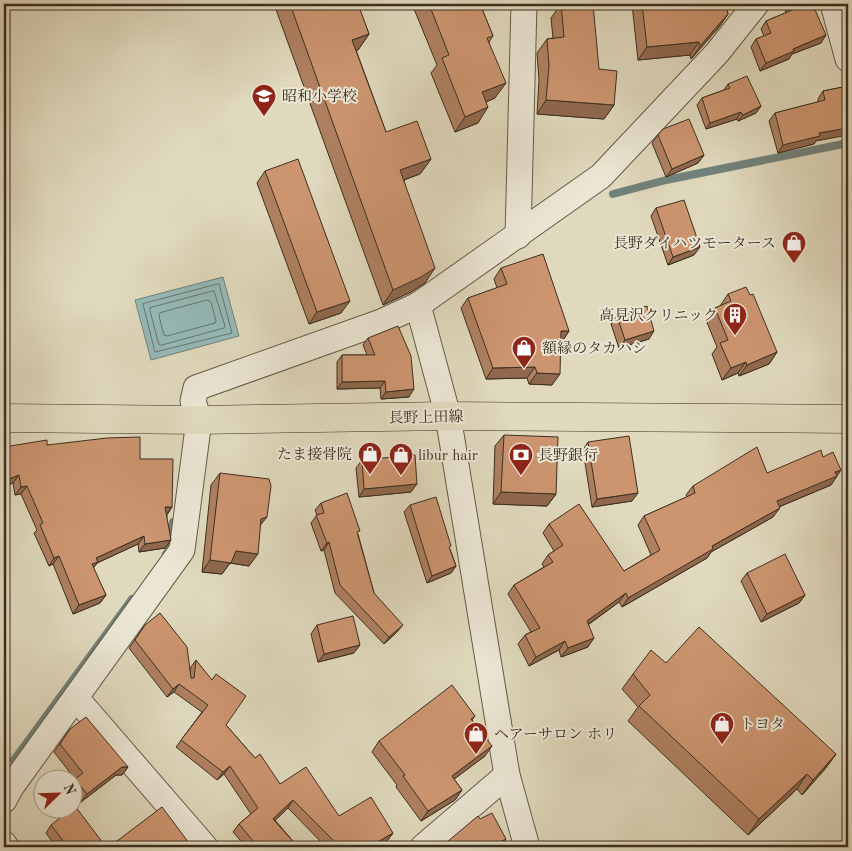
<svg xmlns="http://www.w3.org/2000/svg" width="852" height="851" viewBox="0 0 852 851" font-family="'Old Standard TT','Noto Serif JP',serif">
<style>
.water{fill:#95b9b7;stroke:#71827b}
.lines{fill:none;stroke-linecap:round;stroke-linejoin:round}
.shore{stroke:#68746c;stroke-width:1}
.stream{stroke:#71827b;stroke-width:8}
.minor-casing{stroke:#655a47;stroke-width:27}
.major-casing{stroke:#3c2f20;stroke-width:29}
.minor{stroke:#ebe6d4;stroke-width:25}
.major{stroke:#e0d9bd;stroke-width:28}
.wall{fill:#af8060;stroke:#3c2f20}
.shaded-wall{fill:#8f684e;stroke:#3c2f20}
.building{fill:#cc9570;stroke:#3c2f20}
.labels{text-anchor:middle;stroke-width:4;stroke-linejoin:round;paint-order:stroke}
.poi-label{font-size:15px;fill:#3c2f20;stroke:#ebe6d4;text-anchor:start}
.street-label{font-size:15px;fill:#3c2f20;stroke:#ebe6d4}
</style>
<rect width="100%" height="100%" fill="#e0d9bd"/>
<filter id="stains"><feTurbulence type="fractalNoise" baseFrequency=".004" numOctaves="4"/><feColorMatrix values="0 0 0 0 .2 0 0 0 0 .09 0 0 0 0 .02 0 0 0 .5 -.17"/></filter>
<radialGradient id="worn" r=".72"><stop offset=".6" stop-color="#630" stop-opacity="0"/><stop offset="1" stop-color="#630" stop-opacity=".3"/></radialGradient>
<polygon class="water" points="223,277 239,336 151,360 135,300"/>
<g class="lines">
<g class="shore">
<polygon points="219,284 232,333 155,352 143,304"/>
<polygon points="214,291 225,326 224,328 162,345 159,345 150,311 150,308"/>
<polygon points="208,300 211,302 216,321 215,323 167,336 164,335 159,316 160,313"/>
</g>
<g class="stream">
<polyline points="613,194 666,180 848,143"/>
<polyline points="166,554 168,552 173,522"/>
<polyline points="14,760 132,599"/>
</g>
<defs>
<g id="minor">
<polyline points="833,4 848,59"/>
<polyline points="518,236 524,4"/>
<polyline points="418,305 448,416 507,775 527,847"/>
<polyline points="76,698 205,847"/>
<polyline points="4,800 11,787 182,550 199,420 193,401 196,388 381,322 418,305 601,176 717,53 756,4"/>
<polyline points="4,844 6,847"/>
<polyline points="423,847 507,775"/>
</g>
<polyline id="major" points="4,418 199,420 448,416 848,419"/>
</defs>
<use href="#minor" class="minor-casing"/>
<use href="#major" class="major-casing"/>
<use href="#minor" class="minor"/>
<use href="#major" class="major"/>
</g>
<g class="wall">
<polygon points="274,4 363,4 358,5 369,34 358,50 356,50 386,132 431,159 420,174 404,180 425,283 411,292 383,305"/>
<polygon points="412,4 480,4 493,36 489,42 495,98 486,102 478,123 455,132 431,73 437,65"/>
<polygon points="561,4 599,69 614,105 604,119 537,114 539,80 537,53 547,39 553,38 551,18"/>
<polygon points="632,4 726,4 728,14 719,27 691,59 690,55 638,60"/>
<polygon points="729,4 738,4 736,7"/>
<polygon points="784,4 810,4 821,43 792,54 789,59 760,71 751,47 756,39 764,36 761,29 766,21 786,13"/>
<polygon points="728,84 761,106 756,113 738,121 737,119 706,129 697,105 702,98 724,90"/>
<polygon points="848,86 814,144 778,153 769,121 775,113 818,102 818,99 823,91"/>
<polygon points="658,135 704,155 698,163 666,177 652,143"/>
<polygon points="265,171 341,313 309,324 257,183"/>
<polygon points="656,208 694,255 668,265 651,216"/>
<polygon points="501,268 569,331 561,342 552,385 529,384 527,378 486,379 461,308 468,298 497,288 494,279"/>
<polygon points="728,294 777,352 769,364 739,376 738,373 722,380 712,354 717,347 706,320 715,308 720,306"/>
<polygon points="617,316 649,339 619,348 611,324"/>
<polygon points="368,338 409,397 381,399 380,388 337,389 337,362 342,355 367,355 363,345"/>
<polygon points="504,435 556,494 547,506 493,504 495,446"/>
<polygon points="588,442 632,501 592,507 583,450"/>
<polygon points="47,445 140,459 172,507 167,515 165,548 139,552 138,544 97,563 93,568 106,595 100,603 73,614 53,564 49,566 34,533 37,530 21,494 15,495 13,483 4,487 4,447"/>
<polygon points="823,457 837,476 831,485 779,507 773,517 711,552 707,558 622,607 619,602 588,625 588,647 561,657 559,650 529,666 518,644 525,635 531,632 508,594 514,585 544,567 542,564 548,555 554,551 543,533 549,524 624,571 651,555 638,525 644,516 687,497 686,495 693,486 767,473"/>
<polygon points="362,460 411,492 359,497 356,468"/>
<polygon points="220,473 260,525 249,566 230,563 222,574 202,572 211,485"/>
<polygon points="321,503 358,534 374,593 397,632 384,644 335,593 324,550 321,551 311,523 317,515 315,510"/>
<polygon points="410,505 450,549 456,566 451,573 427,583 404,512"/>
<polygon points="747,573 805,595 799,603 761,622 741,581"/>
<polygon points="145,625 190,672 191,667 196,660 226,725 255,758 280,784 339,816 393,833 387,841 377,847 326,847 288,808 275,820 298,847 246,847 233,832 239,824 251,814 224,774 217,780 176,747 202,712 174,692 167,697 129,648"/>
<polygon points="317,625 354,653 318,662 311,634"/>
<polygon points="666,663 836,754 825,769 802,795 797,789 748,835 628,721 638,707 622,689 633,674"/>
<polygon points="475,716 472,720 485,756 454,779 462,790 455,800 421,821 396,787 397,785 372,752 379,741"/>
<polygon points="70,729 128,767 122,775 116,775 81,802 72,791 72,783 75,779 54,752"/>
<polygon points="51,825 106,847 56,847 46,833"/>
</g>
<g class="shaded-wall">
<polygon points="728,14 719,27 691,59 700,46"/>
<polygon points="369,34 358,50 342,55 352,40"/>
<polygon points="826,35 821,43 792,54 789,59 760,71 766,63 793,49"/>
<polygon points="699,42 690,55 638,60 647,47"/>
<polygon points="506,83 495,98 472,108 482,92"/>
<polygon points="546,100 614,105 604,119 537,114"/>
<polygon points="761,106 756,113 738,121 743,115"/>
<polygon points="488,107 478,123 455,132 465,117"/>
<polygon points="741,112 737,119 706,129 710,123"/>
<polygon points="848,128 848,135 816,141 814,144 778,153 783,145 819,133"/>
<polygon points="704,155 698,163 666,177 672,169"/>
<polygon points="431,159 420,174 389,185 400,170"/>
<polygon points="700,247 694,255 668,265 673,257"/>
<polygon points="435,268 425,283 411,292 383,305 393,290"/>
<polygon points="350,301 341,313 309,324 317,312"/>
<polygon points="561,331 569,331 562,342 554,342"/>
<polygon points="654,331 649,339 619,348 625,340"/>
<polygon points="777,352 769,364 739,376 747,365"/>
<polygon points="746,362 738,373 722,380 731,368"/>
<polygon points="535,367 527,378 486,379 493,368"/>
<polygon points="537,373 560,374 552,385 529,384"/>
<polygon points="385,381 380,388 337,389 342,382"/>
<polygon points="414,389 409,397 381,399 386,392"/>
<polygon points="841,470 831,485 771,510 777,501"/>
<polygon points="19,475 13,483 4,487 4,481"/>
<polygon points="417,484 411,492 359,497 364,489"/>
<polygon points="27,486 21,494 15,495 21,487"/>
<polygon points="501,492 556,494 547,506 493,504"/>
<polygon points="638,493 632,501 592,507 597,499"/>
<polygon points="165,507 172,507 166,515"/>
<polygon points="780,508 773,517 711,552 707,558 622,607 628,598 712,546"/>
<polygon points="267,517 258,528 261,519"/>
<polygon points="144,536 138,544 97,563 92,570 91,565 96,558"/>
<polygon points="171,540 165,548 139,552 145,544"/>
<polygon points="329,542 324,550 321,551 327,543"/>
<polygon points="236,551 258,554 249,566 230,563 222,574 202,572 210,560"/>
<polygon points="59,556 53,564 49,566 54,558"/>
<polygon points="456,566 451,573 427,583 432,576"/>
<polygon points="626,593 619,602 580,630 587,621"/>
<polygon points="106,595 100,603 73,614 79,605"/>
<polygon points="805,595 799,603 761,622 767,614"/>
<polygon points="403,625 397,632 384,644 389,637"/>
<polygon points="594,638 588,647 561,657 568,648"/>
<polygon points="565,641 559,650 529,666 536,657"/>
<polygon points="360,645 354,653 318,662 324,654"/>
<polygon points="179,684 174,692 167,697 173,689"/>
<polygon points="492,746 485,756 445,786 452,776"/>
<polygon points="836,754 825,769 802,795 813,780"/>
<polygon points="230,766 224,774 217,780 223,772"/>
<polygon points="122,767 128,767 122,775 116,775 81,802 87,794"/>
<polygon points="807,774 797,789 748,835 759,819"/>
<polygon points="462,790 455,800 421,821 428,811"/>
<polygon points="293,800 288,808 268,827 273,819"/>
<polygon points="393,833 387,841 377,847 369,847"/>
<polygon points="506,839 500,847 490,847"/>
</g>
<g class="building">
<polygon points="290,4 358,4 369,34 352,40 386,132 417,121 431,159 400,170 435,268 421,277 393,290"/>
<polygon points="429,4 480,4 493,36 487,38 506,83 482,92 488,107 465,117 442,58 449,55"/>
<polygon points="561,4 593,4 599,69 617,71 614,105 546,100 549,66 547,39 564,37"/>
<polygon points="642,4 726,4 728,14 700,46 699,42 647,47"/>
<polygon points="791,4 810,4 813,5 826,35 793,49 794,51 766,63 756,39 771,33 766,21 792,10"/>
<polygon points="747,76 761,106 743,115 741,112 710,123 702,98 730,88 728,84"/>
<polygon points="848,86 848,128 819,133 820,136 783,145 775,113 825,100 823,91"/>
<polygon points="689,119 704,155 672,169 658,135 663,129"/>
<polygon points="298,159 350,301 317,312 265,171"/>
<polygon points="684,200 700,247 673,257 656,208"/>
<polygon points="543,254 569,331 561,331 560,374 537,373 535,367 493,368 468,298 507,284 501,268"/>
<polygon points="746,287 750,295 753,294 777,352 747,365 746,362 731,368 720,343 728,340 715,308 731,301 728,294"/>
<polygon points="647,306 654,331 625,340 617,316"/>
<polygon points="398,326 411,356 414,389 386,392 385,381 342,382 342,355 375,355 368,338"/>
<polygon points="504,435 558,437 556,494 501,492"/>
<polygon points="629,436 638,493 597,499 588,442"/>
<polygon points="140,437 140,459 173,459 172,507 165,507 171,540 145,544 144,536 96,558 98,562 92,564 106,595 79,605 59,556 54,558 40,525 43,523 27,486 21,487 19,475 4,481 4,447 47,440 47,445 107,438"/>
<polygon points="757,447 767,473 821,450 823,457 833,452 841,470 835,472 837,476 777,501 780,508 712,546 713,549 628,598 626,593 587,621 594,638 568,648 565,641 536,657 525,635 540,628 514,585 553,562 548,555 563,545 549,524 579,504 624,571 660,550 644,516 695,493 693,486"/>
<polygon points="415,455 417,484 364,489 362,460"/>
<polygon points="220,473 269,479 271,486 267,517 261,519 258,554 236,551 231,563 210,560"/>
<polygon points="347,493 360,531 357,532 374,593 403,625 389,637 340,585 329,542 327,543 316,515 324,513 321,503"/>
<polygon points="436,497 451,546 449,547 456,566 432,576 410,505"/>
<polygon points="785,554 805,595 767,614 747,573"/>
<polygon points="160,613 187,647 191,678 194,678 196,660 212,680 216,674 246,696 226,725 255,758 260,754 280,784 306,767 339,816 371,797 393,833 369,847 340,847 293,800 273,819 298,847 263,847 262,846 259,847 258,847 239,824 258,808 230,766 223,772 181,740 208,705 179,684 173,689 135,640 145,625"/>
<polygon points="353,616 360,645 324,654 317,625"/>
<polygon points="699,627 836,754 813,780 807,774 759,819 639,706 650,695 633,674 651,650 666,663"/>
<polygon points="452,685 475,716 471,719 492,746 452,776 462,790 428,811 403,776 405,775 379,741"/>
<polygon points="86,717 128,767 122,767 87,794 75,779 83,773 60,744 70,729"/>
<polygon points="75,806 106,847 68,847 51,825"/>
<polygon points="162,807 192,847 109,847"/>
<polygon points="492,813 506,839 490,847 441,847 478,816 480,819"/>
</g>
<defs>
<symbol id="school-pin" viewBox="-11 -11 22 30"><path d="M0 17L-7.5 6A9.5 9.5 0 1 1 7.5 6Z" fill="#8f2418" stroke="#ebe6d4"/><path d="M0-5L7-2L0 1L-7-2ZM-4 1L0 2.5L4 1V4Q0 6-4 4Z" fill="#fff"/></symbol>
<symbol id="shop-pin" viewBox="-11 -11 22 30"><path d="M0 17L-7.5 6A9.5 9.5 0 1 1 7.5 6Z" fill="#8f2418" stroke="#ebe6d4"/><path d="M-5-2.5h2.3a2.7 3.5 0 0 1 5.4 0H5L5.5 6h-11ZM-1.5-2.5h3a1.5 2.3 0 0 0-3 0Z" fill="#fff"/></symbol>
<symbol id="building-pin" viewBox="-11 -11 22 30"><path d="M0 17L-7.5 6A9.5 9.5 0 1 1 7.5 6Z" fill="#8f2418" stroke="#ebe6d4"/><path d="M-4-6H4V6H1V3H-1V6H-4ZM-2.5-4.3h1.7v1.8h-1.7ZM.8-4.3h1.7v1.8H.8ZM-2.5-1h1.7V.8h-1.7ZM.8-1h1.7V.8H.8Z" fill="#fff"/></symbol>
<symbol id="bank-pin" viewBox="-11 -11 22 30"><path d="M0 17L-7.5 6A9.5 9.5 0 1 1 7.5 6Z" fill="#8f2418" stroke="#ebe6d4"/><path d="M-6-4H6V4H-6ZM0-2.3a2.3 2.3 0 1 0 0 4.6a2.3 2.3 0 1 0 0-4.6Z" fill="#fff"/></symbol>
</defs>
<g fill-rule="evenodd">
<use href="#school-pin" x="250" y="82" width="28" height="38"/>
<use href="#shop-pin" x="780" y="229" width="28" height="38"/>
<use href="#building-pin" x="721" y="301" width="28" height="38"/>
<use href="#shop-pin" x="510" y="334" width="28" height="38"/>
<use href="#shop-pin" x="356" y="440" width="28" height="38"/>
<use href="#shop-pin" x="387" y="441" width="28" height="38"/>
<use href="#bank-pin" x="507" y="441" width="28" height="38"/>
<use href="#shop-pin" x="708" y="710" width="28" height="38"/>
<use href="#shop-pin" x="462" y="720" width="28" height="38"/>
</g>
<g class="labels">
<g class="poi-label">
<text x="282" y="101">昭和小学校</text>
<text x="776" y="248" text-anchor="end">長野ダイハツモータース</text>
<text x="718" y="320" text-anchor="end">高見沢クリニック</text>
<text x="542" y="353">額縁のタカハシ</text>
<text x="352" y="459" text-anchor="end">たま接骨院</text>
<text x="418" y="460">libur hair</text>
<text x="538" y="460">長野銀行</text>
<text x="740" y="729">トヨタ</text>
<text x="494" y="739">ヘアーサロン ホリ</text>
</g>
<g class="street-label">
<text transform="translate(426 417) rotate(-1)" y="5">長野上田線</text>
</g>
</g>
<rect width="852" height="851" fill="none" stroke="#e0d9bd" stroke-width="20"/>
<rect x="5" y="5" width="842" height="841" fill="none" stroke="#3c2f20" stroke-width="2.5"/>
<rect x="10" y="10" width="832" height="831" fill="none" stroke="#3c2f20"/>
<g transform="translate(58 794) rotate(67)"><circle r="24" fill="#ebe6d4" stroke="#a59d8c"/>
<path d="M0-4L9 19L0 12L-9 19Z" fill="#8f2418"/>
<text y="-8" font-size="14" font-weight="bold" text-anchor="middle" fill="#3c2f20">N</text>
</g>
<rect width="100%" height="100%" filter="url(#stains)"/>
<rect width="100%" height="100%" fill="url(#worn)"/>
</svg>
